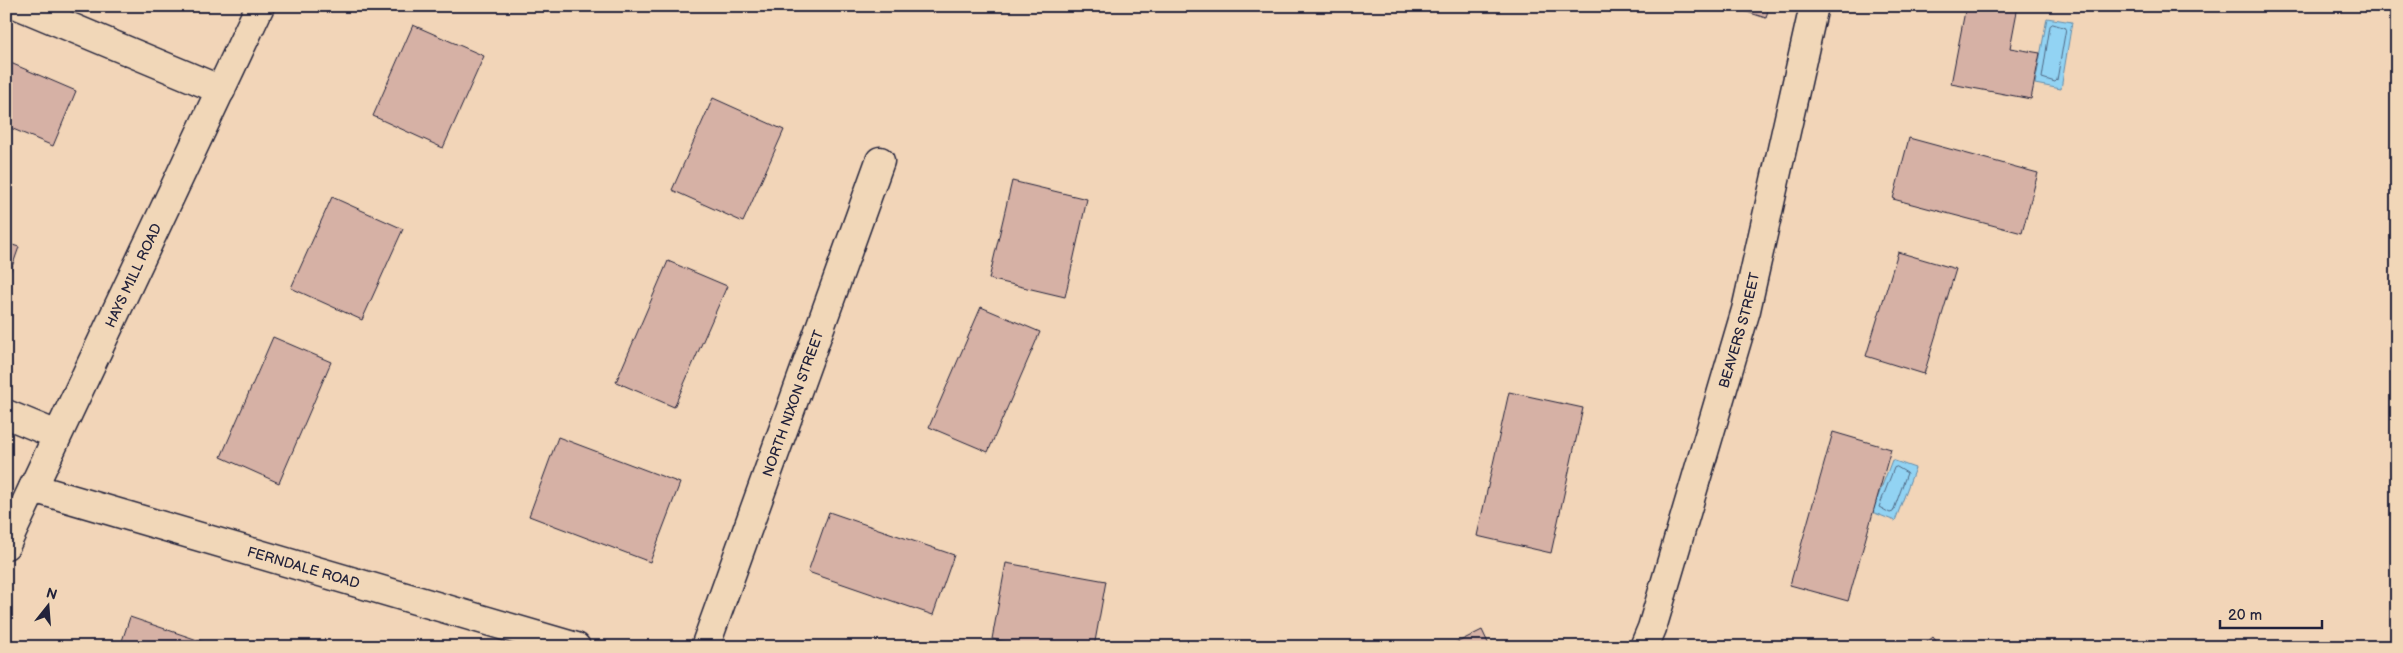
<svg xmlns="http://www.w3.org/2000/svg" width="2403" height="653" viewBox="0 0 2403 653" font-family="'Balsamiq Sans',sans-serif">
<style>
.water{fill:#92d3f3;stroke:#658ca9}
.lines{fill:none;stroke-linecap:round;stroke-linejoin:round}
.shore{stroke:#4f6985;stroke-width:1}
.building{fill:#d6b1a5;stroke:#22223b}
.minor-casing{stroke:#22223b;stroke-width:31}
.minor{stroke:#f1d7b8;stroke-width:28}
.labels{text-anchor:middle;stroke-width:5;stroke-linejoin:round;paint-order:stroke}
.street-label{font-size:14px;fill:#22223b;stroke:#f1d7b8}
</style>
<rect width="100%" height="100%" fill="#f2d5b8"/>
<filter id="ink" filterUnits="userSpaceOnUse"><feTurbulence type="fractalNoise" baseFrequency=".02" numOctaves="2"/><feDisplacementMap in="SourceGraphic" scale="10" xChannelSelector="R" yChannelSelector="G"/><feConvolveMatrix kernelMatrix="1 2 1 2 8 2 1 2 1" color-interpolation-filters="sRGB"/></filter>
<g filter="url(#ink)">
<g class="water">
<polygon points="2047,18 2072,22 2061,89 2035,84"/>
<polygon points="1892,460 1915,468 1895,521 1872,512"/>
</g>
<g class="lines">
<g class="shore">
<polygon points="2053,24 2066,28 2057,80 2055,82 2042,78 2050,26"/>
<polygon points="1897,467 1907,473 1893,512 1890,513 1879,507 1894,468"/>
</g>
</g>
<g class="building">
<polygon points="1728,6 1769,6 1766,18"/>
<polygon points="1966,6 2018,6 2010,48 2040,53 2031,99 1951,84"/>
<polygon points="413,25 484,56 443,148 373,116"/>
<polygon points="6,61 76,91 53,146 6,126"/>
<polygon points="713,98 784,130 743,222 672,190"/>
<polygon points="1909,138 2038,173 2022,233 1893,199"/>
<polygon points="1012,181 1087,199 1065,297 989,279"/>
<polygon points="332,197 403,229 362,320 291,288"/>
<polygon points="6,243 19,247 6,284"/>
<polygon points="1898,252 1956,269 1924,374 1866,356"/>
<polygon points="668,261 727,286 674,407 616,382"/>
<polygon points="981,307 1040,332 988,452 929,427"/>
<polygon points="273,337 331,362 279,483 221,457"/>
<polygon points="1509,392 1583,408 1551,553 1477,536"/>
<polygon points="1833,432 1891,449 1848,601 1790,585"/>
<polygon points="558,437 680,483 650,562 529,516"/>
<polygon points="829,512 954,555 933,615 808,572"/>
<polygon points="1006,563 1106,581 1094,647 1034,647 992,639"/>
<polygon points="130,617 218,647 120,647"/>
<polygon points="1482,630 1490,647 1448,647"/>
<polygon points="1933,637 1941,647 1921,647"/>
</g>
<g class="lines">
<defs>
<g id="minor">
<polyline points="20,6 221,90"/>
<polyline points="6,414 57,435"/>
<path id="s1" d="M33,488L576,647"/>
<path id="s2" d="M6,545L260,6"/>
<path id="s3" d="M705,647L880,161"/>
<path id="s4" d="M1644,647L1652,628L1746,310L1814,6"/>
</g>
</defs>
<use href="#minor" class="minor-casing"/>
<use href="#minor" class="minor"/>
</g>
</g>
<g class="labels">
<g class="street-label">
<text dy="5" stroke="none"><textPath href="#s2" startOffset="298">HAYS MILL ROAD</textPath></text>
<text dy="5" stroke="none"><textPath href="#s4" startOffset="331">BEAVERS STREET</textPath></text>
<text dy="5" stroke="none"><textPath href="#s3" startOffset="259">NORTH NIXON STREET</textPath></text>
<text dy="5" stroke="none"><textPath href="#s1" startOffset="282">FERNDALE ROAD</textPath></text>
</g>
</g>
<rect width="2403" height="653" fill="none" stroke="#f1d7b8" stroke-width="25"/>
<rect x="12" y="12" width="2378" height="628" fill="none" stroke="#22223b" stroke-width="2" filter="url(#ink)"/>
<g transform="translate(48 606) rotate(17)" stroke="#f1d7b8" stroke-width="4" paint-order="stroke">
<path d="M0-4L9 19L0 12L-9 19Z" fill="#22223b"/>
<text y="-8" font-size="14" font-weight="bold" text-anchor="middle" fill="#22223b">N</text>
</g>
<path d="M2220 620v8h102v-8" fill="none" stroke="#22223b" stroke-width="2.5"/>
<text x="2228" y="620" font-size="15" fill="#22223b" stroke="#f1d7b8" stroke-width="4" paint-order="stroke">20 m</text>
</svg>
